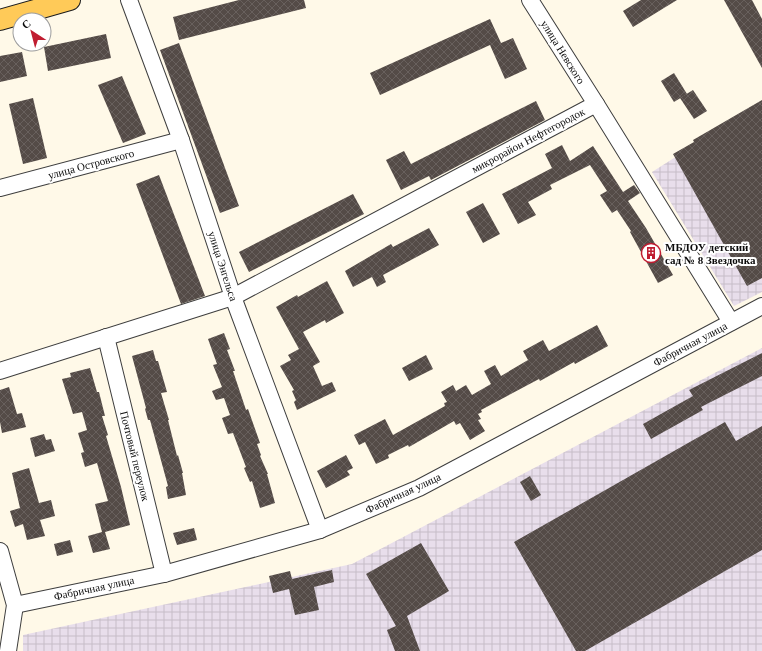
<svg xmlns="http://www.w3.org/2000/svg" width="762" height="651" viewBox="0 0 762 651" font-family="Georgia,serif">
<style>
.industrial{fill:url(#industrial-grid)}
.building{fill:url(#building-cross-hatch)}
.lines{fill:none;stroke-linecap:round;stroke-linejoin:round}
.minor-casing{stroke:#3e3e3e;stroke-width:18}
.major-casing{stroke:#1c1c1c;stroke-width:22}
.minor{stroke:#fff;stroke-width:16}
.major{stroke:#ffca58;stroke-width:20}
.labels{text-anchor:middle;stroke-width:4;stroke-linejoin:round;paint-order:stroke}
.street-label{font-size:11px;fill:#0b0b0b;stroke:#fff}
.poi-label{font-size:11px;font-weight:bold;fill:#0b0b0b;stroke:#fff;text-anchor:start}
</style>
<defs>
<pattern id="industrial-grid" width="8" height="8" patternUnits="userSpaceOnUse"><rect width="8" height="8" fill="#e8deeb"/><path d="M0 4h8M4 0v8" fill="none" stroke="#c6bdc8"/></pattern>
<pattern id="building-cross-hatch" width="8" height="8" patternUnits="userSpaceOnUse"><rect width="8" height="8" fill="#544b47"/><path d="M0 0l8 8M0 8l8-8" fill="none" stroke="#68605d"/></pattern>
</defs>
<rect width="100%" height="100%" fill="#fff9e8"/>
<g class="industrial">
<polygon points="762,102 762,292 734,306 652,172"/>
<polygon points="762,348 762,651 23,651 23,635 352,564"/>
</g>
<g class="building">
<polygon points="239,0 304,0 306,8 179,40 173,17"/>
<polygon points="641,0 677,0 633,27 623,11"/>
<polygon points="724,0 752,0 762,19 762,68"/>
<polygon points="490,19 501,43 513,38 527,69 505,79 490,45 380,95 370,73"/>
<polygon points="106,34 111,58 48,71 44,47"/>
<polygon points="179,43 239,206 220,213 160,50"/>
<polygon points="22,52 27,76 0,82 0,56"/>
<polygon points="674,73 687,94 674,102 661,81"/>
<polygon points="122,76 146,134 123,143 98,85"/>
<polygon points="693,90 707,111 694,119 680,98"/>
<polygon points="33,98 47,158 23,164 9,104"/>
<polygon points="762,100 762,278 747,286 673,154 694,142 693,140"/>
<polygon points="536,101 545,120 431,180 429,176 401,190 386,160 404,151 411,164"/>
<polygon points="562,145 570,161 593,146 623,192 634,185 640,193 628,201 646,228 673,275 658,283 630,232 631,231 617,210 612,213 600,195 607,191 590,165 550,185 552,189 528,202 536,215 518,224 502,194 552,168 545,154"/>
<polygon points="159,175 205,296 181,304 136,184"/>
<polygon points="353,194 364,214 249,272 239,252"/>
<polygon points="483,203 500,234 483,243 466,212"/>
<polygon points="429,228 439,245 383,275 386,282 377,287 372,277 353,287 345,271 391,244 393,247"/>
<polygon points="327,281 344,313 326,323 325,320 303,332 320,362 313,366 322,386 332,382 336,391 297,410 294,402 296,400 292,391 294,390 280,366 291,360 288,355 299,349 276,307 297,295 298,297"/>
<polygon points="597,325 608,346 575,364 574,362 540,381 539,379 481,410 482,412 478,414 481,419 478,420 485,431 470,440 460,423 456,425 454,421 409,447 408,445 388,455 389,458 376,464 365,442 359,445 354,435 385,419 393,435 445,406 444,403 447,402 441,392 453,385 456,391 466,385 472,395 491,384 484,371 495,365 501,376 528,360 523,351 543,340 549,351"/>
<polygon points="224,333 230,349 227,350 235,371 233,371 246,410 248,409 260,443 257,444 261,455 260,456 268,474 267,474 275,503 260,508 252,481 250,482 244,468 246,467 233,433 228,434 222,418 230,415 224,398 216,400 212,391 222,387 213,365 217,364 208,339"/>
<polygon points="153,350 156,361 158,361 167,392 161,393 169,420 168,420 177,456 178,455 183,473 182,473 186,495 168,499 166,487 168,486 150,420 148,420 145,409 146,408 132,356"/>
<polygon points="762,353 762,376 701,407 703,410 651,439 643,424 693,396 689,390"/>
<polygon points="426,355 433,369 409,381 402,368"/>
<polygon points="90,368 97,392 99,392 105,416 102,416 108,435 106,436 121,487 130,525 105,532 110,549 93,553 88,536 102,532 95,504 108,501 97,463 85,467 81,453 84,452 78,433 87,430 82,412 73,414 62,379 71,377 70,373"/>
<polygon points="9,387 17,414 22,413 26,427 2,433 0,422 0,390"/>
<polygon points="725,422 736,441 762,426 762,550 585,651 576,651 514,542"/>
<polygon points="44,434 46,440 51,439 55,451 35,457 30,438"/>
<polygon points="346,455 353,468 347,471 350,475 326,488 317,471"/>
<polygon points="29,468 39,503 51,500 55,516 40,520 45,536 27,540 23,524 15,527 10,511 20,508 12,473"/>
<polygon points="530,476 541,495 531,501 520,482"/>
<polygon points="194,528 197,540 177,545 173,533"/>
<polygon points="70,540 73,552 57,556 54,544"/>
<polygon points="421,543 449,591 407,616 420,651 395,651 387,630 396,626 366,574"/>
<polygon points="332,570 334,582 314,587 319,610 295,615 289,589 273,593 269,576 290,571 292,579"/>
</g>
<g class="lines">
<defs>
<g id="minor">
<polyline points="129,0 181,140 233,297 320,530"/>
<polyline points="530,0 596,104 731,322"/>
<polyline points="0,188 181,140"/>
<polyline points="106,337 164,574"/>
<polyline points="0,371 233,297 596,104"/>
<polyline points="0,551 15,605 8,651"/>
<polyline points="15,605 164,574 320,530 419,488 762,306"/>
</g>
<polyline id="major" points="0,20 70,0"/>
</defs>
<use href="#minor" class="minor-casing"/>
<use href="#major" class="major-casing"/>
<use href="#minor" class="minor"/>
<use href="#major" class="major"/>
</g>
<defs>
<symbol id="building-ring" viewBox="-11 -11 22 22"><circle r="9.5" fill="#fff" stroke="#c01d31" stroke-width="1.5"/><path d="M-4-6H4V6H1V3H-1V6H-4ZM-2.5-4.3h1.7v1.8h-1.7ZM.8-4.3h1.7v1.8H.8ZM-2.5-1h1.7V.8h-1.7ZM.8-1h1.7V.8H.8Z" fill="#c01d31"/></symbol>
</defs>
<g fill-rule="evenodd">
<use href="#building-ring" x="640" y="242" width="22" height="22"/>
</g>
<g class="labels">
<g class="street-label">
<text transform="translate(563 52) rotate(58)" y="4">улица Невского</text>
<text transform="translate(528 140) rotate(-28)" y="4">микрорайон Нефтегородок</text>
<text transform="translate(91 164) rotate(-15)" y="4">улица Островского</text>
<text transform="translate(223 266) rotate(72)" y="4">улица Энгельса</text>
<text transform="translate(690 344) rotate(-28)" y="4">Фабричная улица</text>
<text transform="translate(135 456) rotate(76)" y="4">Почтовый переулок</text>
<text transform="translate(403 493) rotate(-25)" y="4">Фабричная улица</text>
<text transform="translate(94 588) rotate(-12)" y="4">Фабричная улица</text>
</g>
<g class="poi-label">
<text x="665" y="251">МБДОУ детский<tspan x="665" dy="13">сад № 8 Звездочка</tspan></text>
</g>
</g>
<g transform="translate(32 32) rotate(324)"><circle r="19" fill="#ffffff" stroke="#9d9d9d"/>
<path d="M0-3L7 15L0 10L-7 15Z" fill="#c01d31"/>
<text y="-6" font-size="11" font-weight="bold" text-anchor="middle" fill="#0b0b0b">С</text>
</g>
</svg>
